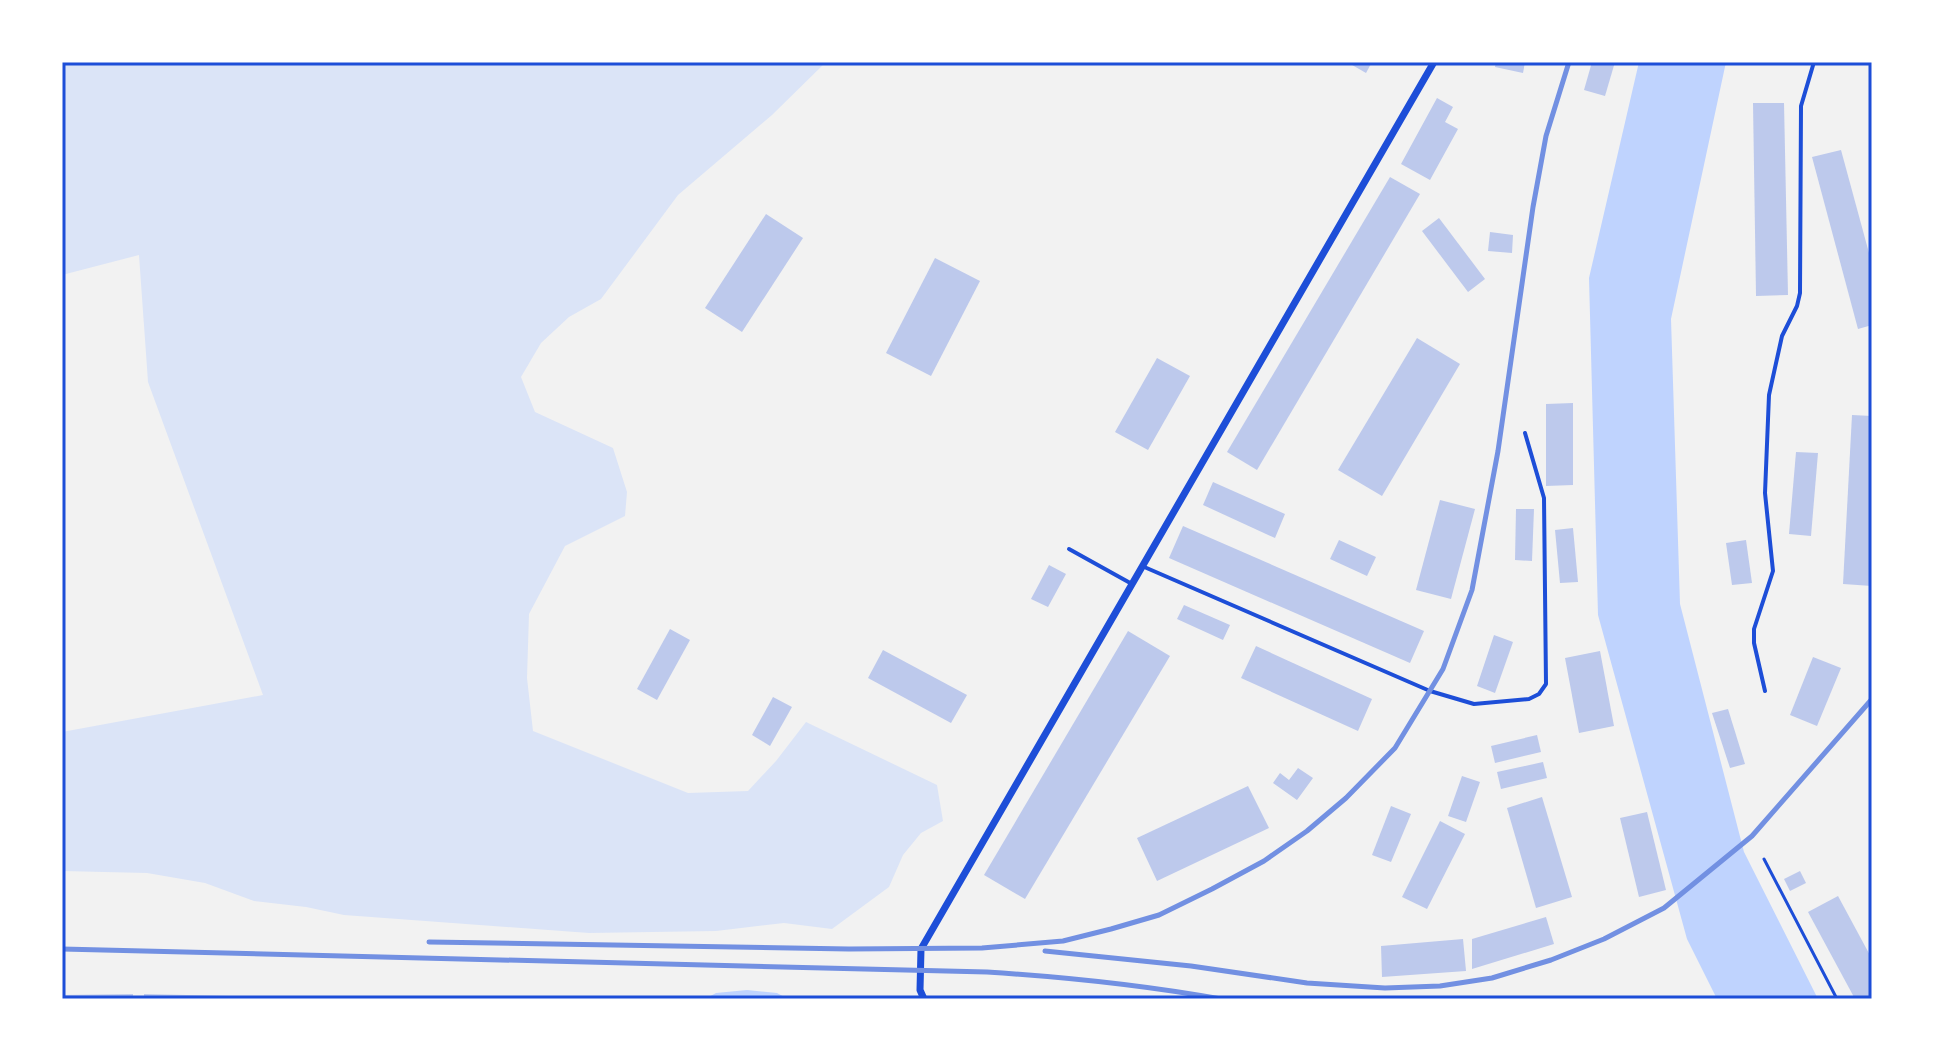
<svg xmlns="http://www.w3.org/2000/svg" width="1934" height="1061" viewBox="0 0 1934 1061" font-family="'DejaVu Sans',sans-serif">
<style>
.green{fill:#dbe4f7}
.water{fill:#bfd3fe}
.building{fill:#bdc9ec}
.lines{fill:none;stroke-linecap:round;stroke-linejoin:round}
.path{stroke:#1d4ed8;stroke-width:3}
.service{stroke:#1d4ed8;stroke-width:4}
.minor{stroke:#1d4ed8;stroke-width:7}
.rail{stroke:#7290e2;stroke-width:5}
.neatline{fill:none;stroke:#1d4ed8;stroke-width:3}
</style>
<rect width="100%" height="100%" fill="#f2f2f2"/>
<polygon class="green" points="62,62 826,62 772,115 678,195 601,299 569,317 541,343 521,377 535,412 613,448 627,492 625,516 565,546 529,614 527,678 533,731 688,793 748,791 776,761 806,722 937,785 943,821 921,833 903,855 889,887 832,929 784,923 716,931 589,933 344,915 306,907 254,901 205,883 147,873 62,871 62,732 263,695 148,382 139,255 62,275"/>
<g class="water">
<polygon points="1639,62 1726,62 1671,319 1680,604 1744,852 1818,999 1717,999 1687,939 1598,615 1589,278"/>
<polygon points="747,990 777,993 788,999 705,999 716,993"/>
</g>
<g class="building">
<polygon points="1347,62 1372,62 1366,73"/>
<polygon points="1496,62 1525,62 1523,73 1495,67"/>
<polygon points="1592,62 1615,62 1605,96 1584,90"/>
<polygon points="1437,98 1453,107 1445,122 1458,129 1430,180 1401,164"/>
<polygon points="1753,103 1784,103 1788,295 1756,296"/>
<polygon points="1841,150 1872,264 1872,325 1858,329 1812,157"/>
<polygon points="1390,177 1420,194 1257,470 1227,452"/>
<polygon points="766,214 803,238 742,332 705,308"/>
<polygon points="1439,218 1485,279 1468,292 1422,231"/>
<polygon points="1490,232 1513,235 1512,253 1488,251"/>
<polygon points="935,258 980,281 931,376 886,353"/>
<polygon points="1417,338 1460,364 1382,496 1338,470"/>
<polygon points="1157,358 1190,376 1148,450 1115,432"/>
<polygon points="1573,403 1573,485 1546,486 1546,404"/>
<polygon points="1852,415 1872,416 1872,586 1843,584"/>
<polygon points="1796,452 1818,453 1811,536 1789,534"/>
<polygon points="1213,482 1285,514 1275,538 1203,505"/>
<polygon points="1440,500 1475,509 1451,599 1416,590"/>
<polygon points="1516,509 1534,509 1532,561 1515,560"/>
<polygon points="1183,526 1424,631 1410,663 1169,558"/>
<polygon points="1573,528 1578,582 1560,583 1555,530"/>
<polygon points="1339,540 1376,557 1367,576 1330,559"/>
<polygon points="1746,540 1752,583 1732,585 1726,543"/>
<polygon points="1049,565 1066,574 1048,607 1031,599"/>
<polygon points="1184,605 1230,625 1223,640 1177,619"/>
<polygon points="670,629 690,640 657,700 637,689"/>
<polygon points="1128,631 1170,656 1025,899 984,875"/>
<polygon points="1494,635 1513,642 1495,693 1477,686"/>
<polygon points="1256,646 1372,699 1358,731 1241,678"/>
<polygon points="883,650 967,695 951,723 868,678"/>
<polygon points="1600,651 1614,726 1579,733 1565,658"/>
<polygon points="1813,657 1841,668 1817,726 1790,715"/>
<polygon points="773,697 792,707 770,746 752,735"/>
<polygon points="1728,709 1745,764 1730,768 1712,713"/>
<polygon points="1537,735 1541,752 1495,763 1491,746"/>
<polygon points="1543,762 1547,778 1501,789 1497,772"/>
<polygon points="1298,768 1313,778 1297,800 1273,783 1280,773 1289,780"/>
<polygon points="1462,776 1480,782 1466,822 1448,816"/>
<polygon points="1248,786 1269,828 1157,881 1137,838"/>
<polygon points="1542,797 1572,897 1536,908 1507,808"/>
<polygon points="1391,806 1411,814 1391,862 1372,855"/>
<polygon points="1647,812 1666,890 1639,897 1620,818"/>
<polygon points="1440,821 1465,834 1427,909 1402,897"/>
<polygon points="1800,871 1806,883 1790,891 1784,879"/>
<polygon points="1838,896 1872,959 1872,999 1855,999 1808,912"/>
<polygon points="1546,917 1554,944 1472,969 1472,939"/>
<polygon points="1463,939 1466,971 1382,977 1381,946"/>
<polygon points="133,994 133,999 62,999 62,995"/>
<polygon points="144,994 229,996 229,999 144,999"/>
</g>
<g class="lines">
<polyline class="path" points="1764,859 1837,999"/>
<g class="service">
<polyline points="1069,549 1132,584"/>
<polyline points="1142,566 1430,691 1474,704 1529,699 1539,694 1546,684 1544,498 1525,433"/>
<polyline points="1765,691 1754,643 1754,629 1773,571 1765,493 1769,395 1782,336 1797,306 1800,293 1801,106 1814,62"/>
</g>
<polyline class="minor" points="924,999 920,990 921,949 1434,62"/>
<g class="rail">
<polyline points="429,942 849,949 982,948 1063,941 1111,929 1159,915 1212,889 1264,861 1307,831 1346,798 1395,748 1443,669 1472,590 1498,451 1533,207 1546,136 1569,62"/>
<path d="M62,949L987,972C1066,977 1143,985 1221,999"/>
<polyline points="1045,951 1191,966 1307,983 1385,988 1440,986 1492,978 1551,960 1604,939 1664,908 1752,836 1872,699"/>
</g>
</g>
<rect width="1934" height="1061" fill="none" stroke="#ffffff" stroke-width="128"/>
<rect x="64" y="64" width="1806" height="933" class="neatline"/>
</svg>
